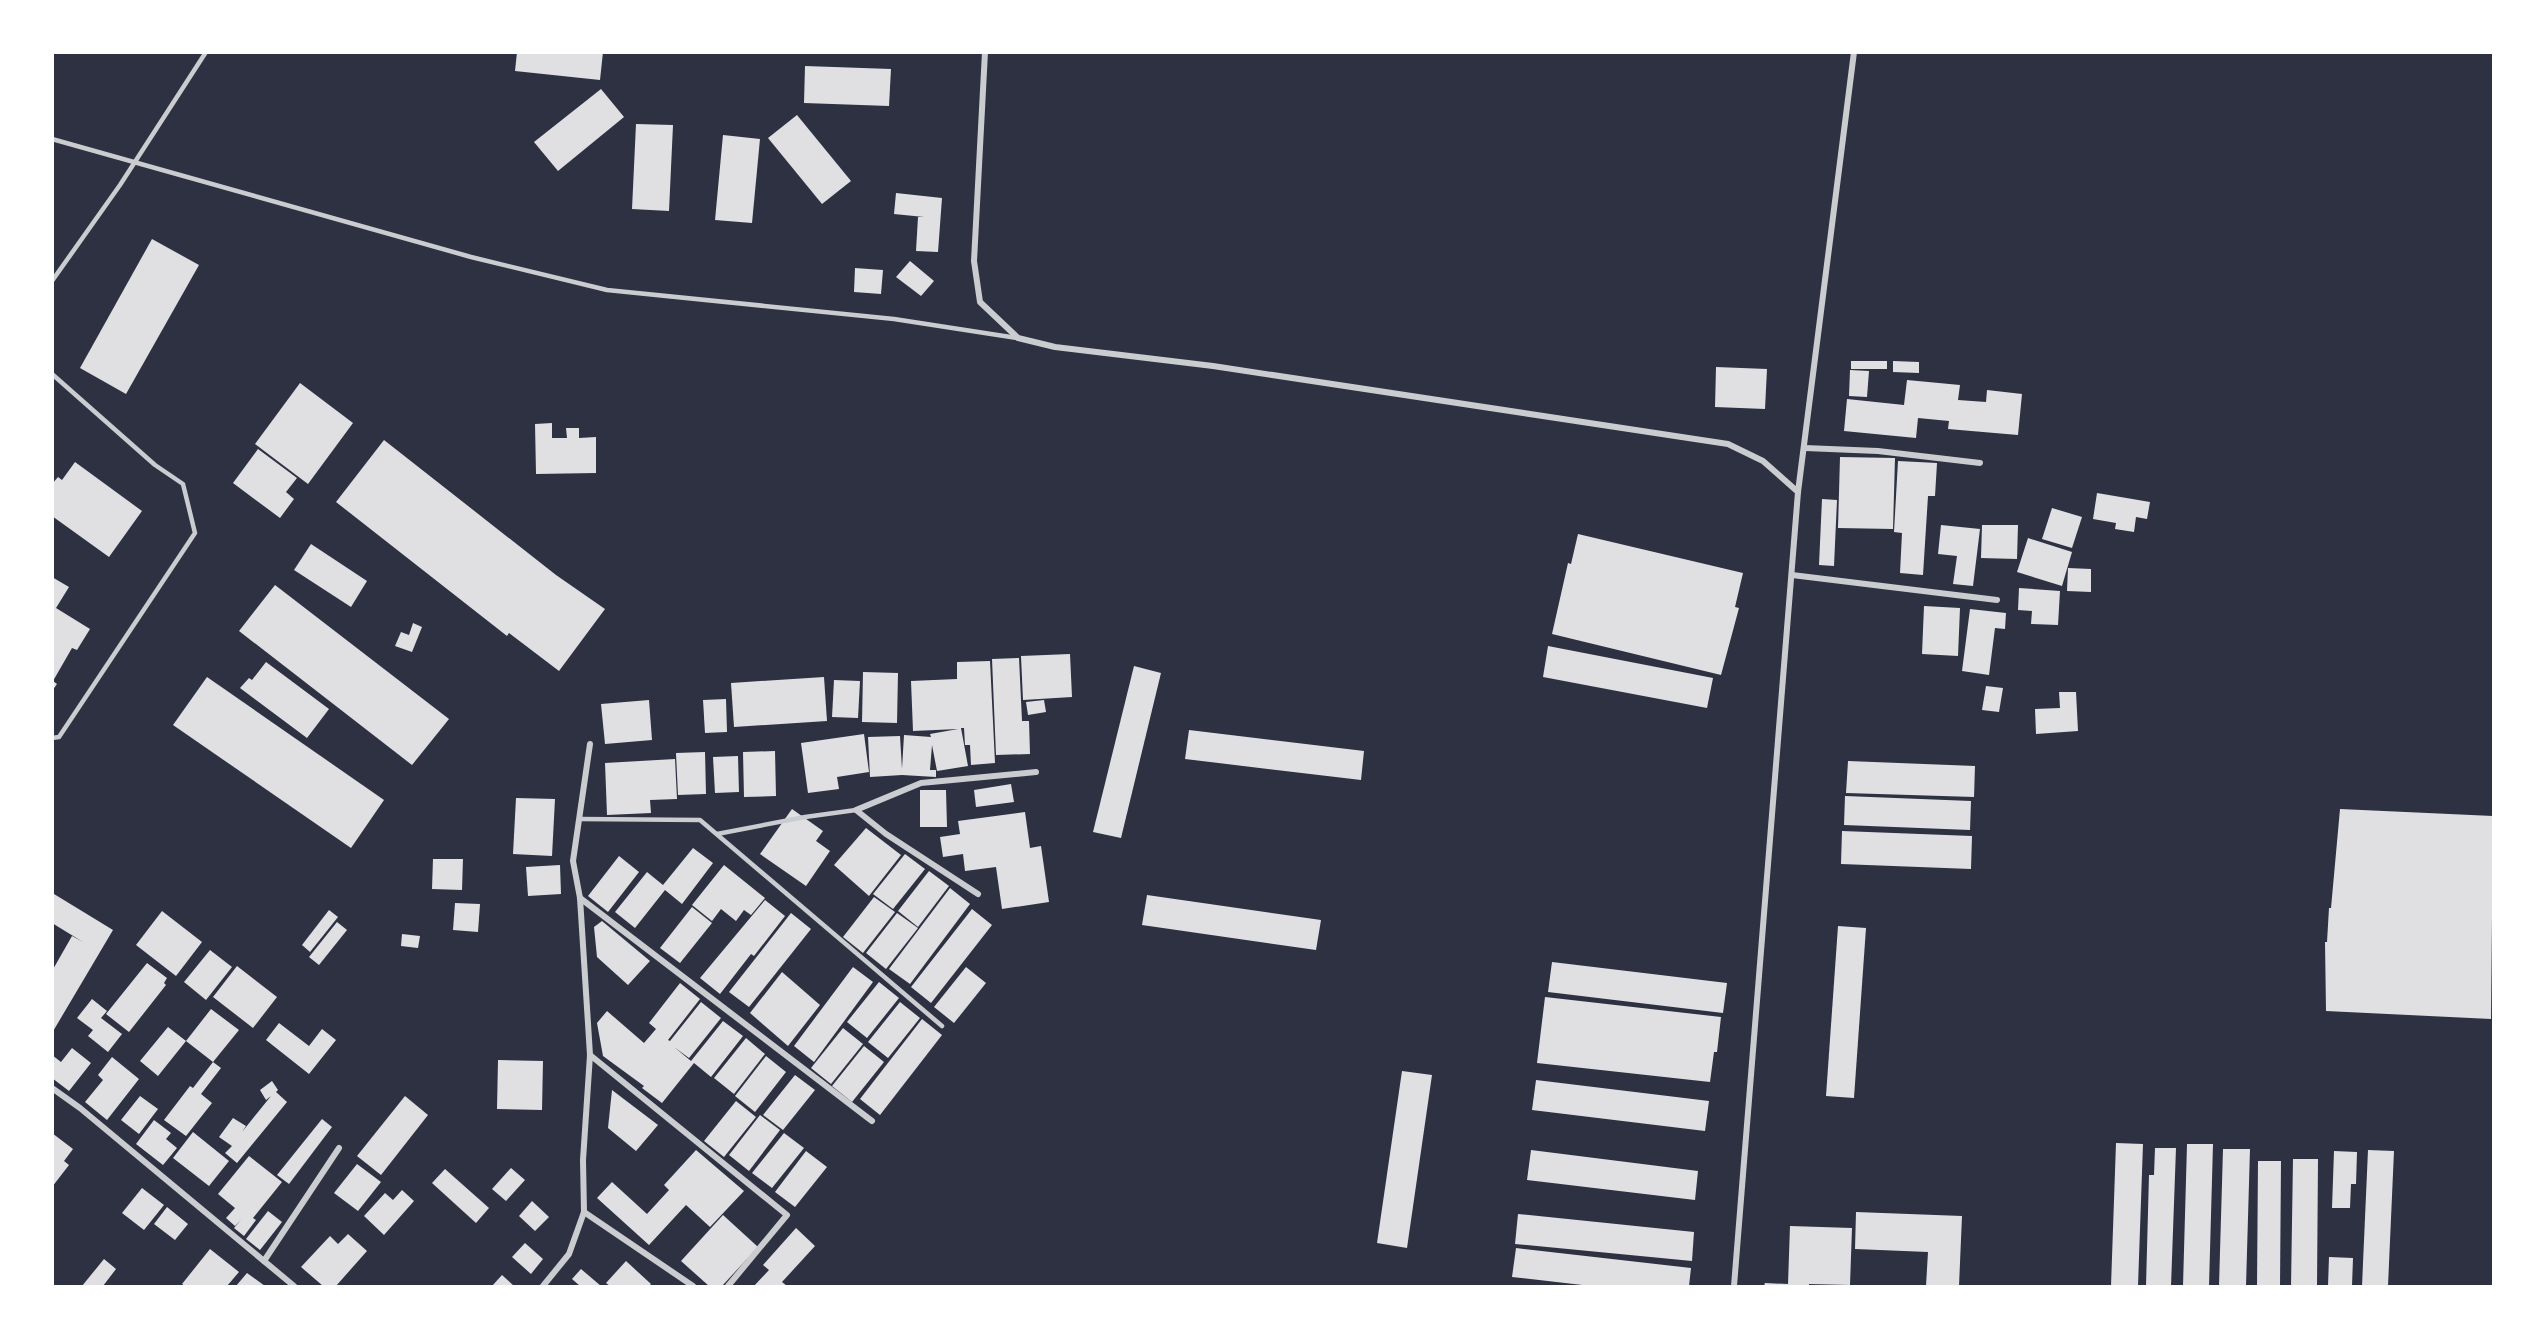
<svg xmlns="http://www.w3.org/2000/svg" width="2546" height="1339" viewBox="0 0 2546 1339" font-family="Quicksand,sans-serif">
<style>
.building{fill:#e0e0e3}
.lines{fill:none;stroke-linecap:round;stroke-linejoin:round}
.service{stroke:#caccd0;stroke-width:4.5}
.minor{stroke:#caccd0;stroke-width:6}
</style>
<rect width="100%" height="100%" fill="#2d3142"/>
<g class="building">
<polygon points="517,52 603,52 600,80 515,71"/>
<polygon points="805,66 891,69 889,106 804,103"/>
<polygon points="601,89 624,117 558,171 534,142"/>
<polygon points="797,115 851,181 822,204 768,138"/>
<polygon points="636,124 673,125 669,211 632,209"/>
<polygon points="723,135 760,139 752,223 715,220"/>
<polygon points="896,193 942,198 938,252 916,251 918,217 924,217 894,214"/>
<polygon points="152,239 199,265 126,394 80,368"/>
<polygon points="910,261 934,281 921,296 896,277"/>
<polygon points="855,268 883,270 881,294 854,292"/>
<rect x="1851" y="361" width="36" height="8"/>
<polygon points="1893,361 1919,362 1919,373 1893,372"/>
<polygon points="1716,367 1767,369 1765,409 1715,407"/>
<polygon points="1850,370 1869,371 1867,397 1849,396"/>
<polygon points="1907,380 1960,385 1958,400 1986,402 1987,390 2022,394 2018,435 1948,429 1949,421 1918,418 1916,438 1844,431 1847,399 1904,405"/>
<polygon points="300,383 353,423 308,484 255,444"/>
<polygon points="552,423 552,438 567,438 566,428 579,428 579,438 596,437 596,473 536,474 535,424"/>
<polygon points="384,440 556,575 605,609 559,671 509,633 507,636 336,502"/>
<polygon points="258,449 297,478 286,492 294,499 280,518 233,483"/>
<polygon points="1840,457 1895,458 1893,529 1838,528"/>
<polygon points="1898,461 1937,463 1935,496 1928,496 1923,575 1900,573 1902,533 1894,532"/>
<polygon points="75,462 142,511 109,557 52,516 52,484 58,477 62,480"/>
<polygon points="2097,493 2150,502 2147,519 2136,517 2134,532 2115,529 2116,523 2093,519"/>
<polygon points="1822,499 1837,500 1834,566 1819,565"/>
<polygon points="2052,508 2082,517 2072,548 2042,539"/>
<polygon points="1941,525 1980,529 1973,586 1953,584 1957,556 1938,554"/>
<polygon points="1982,525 2018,525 2017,559 1981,558"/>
<polygon points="1578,534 1743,573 1735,607 1739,608 1721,675 1552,634 1568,563 1571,564"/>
<polygon points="2028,538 2072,552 2062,586 2017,572"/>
<polygon points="311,544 367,581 351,607 294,570"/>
<polygon points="2068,568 2091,569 2091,592 2067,591"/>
<polygon points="52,577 69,587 56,608 90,629 77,650 72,648 53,681 57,684 52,691"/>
<polygon points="275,585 449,719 412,765 239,631"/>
<polygon points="2019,588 2060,591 2058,625 2031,624 2032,611 2018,610"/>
<polygon points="1924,606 1960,608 1958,656 1922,654"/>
<polygon points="1970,609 2006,613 2005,629 1995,628 1989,675 1962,671"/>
<polygon points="413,623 422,627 412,652 395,646 401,632 409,635"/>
<polygon points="1548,646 1713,678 1707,708 1543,677"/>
<polygon points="1070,654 1072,697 1023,700 1021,656"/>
<polygon points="1019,658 1022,721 1029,721 1030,754 996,755 992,659"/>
<polygon points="990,661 995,763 971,765 970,745 965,745 964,728 961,728 968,766 937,771 932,745 930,770 936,770 936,777 902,775 870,777 868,737 900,736 902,769 904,735 931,737 930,734 958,729 913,731 911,681 957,679 957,662"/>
<polygon points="266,662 329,709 307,738 240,688 249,678 252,680"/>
<polygon points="1134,666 1161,673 1121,838 1093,832"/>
<polygon points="863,672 898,673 897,723 862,722"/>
<polygon points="207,677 384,800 351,848 173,725"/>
<polygon points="824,677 827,721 734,727 731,683"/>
<polygon points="834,680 860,681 858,718 832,717"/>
<polygon points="1986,686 2003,688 1999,712 1982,710"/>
<polygon points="2059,692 2076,692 2078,731 2036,734 2035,709 2060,708"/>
<polygon points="726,699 727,732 705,733 703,700"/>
<polygon points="649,700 652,740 605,744 601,704"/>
<polygon points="1044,700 1046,712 1028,715 1026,702"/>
<polygon points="1189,730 1364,751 1361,780 1185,759"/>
<polygon points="864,734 869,772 837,777 839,789 808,793 801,743"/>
<polygon points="775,751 776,796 744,797 743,752"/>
<polygon points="705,752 706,794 678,795 676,753"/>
<polygon points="738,756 739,792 715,793 713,757"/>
<polygon points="675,759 677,799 650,800 651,813 607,815 605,763"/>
<polygon points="1848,761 1975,766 1974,797 1846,793"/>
<polygon points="1011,784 1014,802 976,807 974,790"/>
<polygon points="920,790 946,790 947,827 920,827"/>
<polygon points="1845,796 1971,801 1970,830 1844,825"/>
<polygon points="516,798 555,799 552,856 513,854"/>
<polygon points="792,809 823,831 816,841 830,851 806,886 760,854"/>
<polygon points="2340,809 2493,816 2491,1019 2326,1011 2325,942 2327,942 2329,908 2331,908"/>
<polygon points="1025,812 1030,848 1041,846 1049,902 1002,909 996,867 965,871 963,854 943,857 940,837 960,834 958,821"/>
<polygon points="866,828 901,855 869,896 834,865"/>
<polygon points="1842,831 1972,836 1971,869 1841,864"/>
<polygon points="693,848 713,863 682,904 665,890 635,928 615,912 647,872 663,885"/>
<polygon points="905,854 925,869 893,909 873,894"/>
<polygon points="619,856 639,872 608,912 588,896"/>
<polygon points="433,859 463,859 462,890 432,889"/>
<polygon points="560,865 561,894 528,896 526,867"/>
<polygon points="724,865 765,898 751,915 744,910 736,921 721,909 712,921 692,905"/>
<polygon points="929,871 949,886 918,927 898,911"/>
<polygon points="950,888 970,904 910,984 889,969"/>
<polygon points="54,894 113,930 52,1033 52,971 72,936 83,942 52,923"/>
<polygon points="1147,895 1321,920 1316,950 1142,925"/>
<polygon points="874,897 895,912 863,953 843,937"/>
<polygon points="765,900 785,916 754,956 751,954 720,994 700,978"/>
<polygon points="455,903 480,904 478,932 453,930"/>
<polygon points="692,907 712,923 680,963 660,948"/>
<polygon points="972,909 992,925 931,1003 911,987"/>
<polygon points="329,910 338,917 310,952 302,945"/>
<polygon points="162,911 202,942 176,976 136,945"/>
<polygon points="791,913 811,929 749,1007 729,992"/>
<polygon points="897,913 918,928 886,969 866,953"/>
<polygon points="602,921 650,961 628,985 597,957 594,927"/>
<polygon points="337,922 347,930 319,965 309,957"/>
<polygon points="1838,926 1866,928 1854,1098 1826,1096"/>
<polygon points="402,934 420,936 418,948 401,946"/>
<polygon points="210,950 232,967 206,1000 184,982"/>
<polygon points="1552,962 1727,983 1723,1013 1548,992"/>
<polygon points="147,963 167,978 164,983 166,985 129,1032 106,1014"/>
<polygon points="237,966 277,997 253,1028 213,997"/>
<polygon points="853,967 873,982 814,1062 794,1046"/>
<polygon points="966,967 986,983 954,1023 934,1007"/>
<polygon points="782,972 820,1005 788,1046 750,1013"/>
<polygon points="879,982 899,998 867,1038 847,1022"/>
<polygon points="680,983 700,999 668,1040 670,1041 701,1002 721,1018 689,1058 674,1047 691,1061 723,1021 743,1036 711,1077 694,1063 662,1103 642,1088 644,1086 603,1056 597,1023 607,1011 644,1043 656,1029 649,1023"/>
<polygon points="1545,997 1721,1017 1717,1052 1714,1052 1710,1082 1537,1063"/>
<polygon points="92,999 107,1011 101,1018 122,1034 108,1052 88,1036 93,1030 77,1018"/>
<polygon points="900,1002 920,1018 888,1058 868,1042"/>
<polygon points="211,1009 239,1030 213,1062 221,1068 201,1094 212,1103 186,1136 164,1120 190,1086 193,1088 213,1062 186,1041 158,1076 140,1061 168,1027 186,1041"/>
<polygon points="922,1019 942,1035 880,1115 860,1099"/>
<polygon points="279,1023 309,1046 322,1029 336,1040 309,1074 266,1040"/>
<polygon points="843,1028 863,1044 831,1084 811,1068"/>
<polygon points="746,1038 765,1054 734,1094 714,1078"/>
<polygon points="864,1046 884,1062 852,1102 832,1086"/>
<polygon points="72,1048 91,1063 69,1091 52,1078 52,1055 61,1062"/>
<polygon points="766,1056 786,1072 755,1112 735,1096"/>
<polygon points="112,1057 139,1079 107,1120 85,1102 103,1080 98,1075"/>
<polygon points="498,1060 543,1061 542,1110 497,1109"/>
<polygon points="1402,1071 1432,1075 1407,1248 1377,1243"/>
<polygon points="795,1075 815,1090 783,1130 763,1115"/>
<polygon points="1536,1080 1709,1101 1705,1131 1532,1110"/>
<polygon points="272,1081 278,1090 276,1092 287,1102 237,1163 225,1153 232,1146 219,1137 233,1118 246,1126 242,1132 271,1096 266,1100 260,1090"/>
<polygon points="612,1090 658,1125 636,1151 608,1128"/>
<polygon points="140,1096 158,1109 139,1134 121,1120"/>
<polygon points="405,1096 428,1115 381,1175 357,1156"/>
<polygon points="736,1101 756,1117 724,1157 704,1141"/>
<polygon points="760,1115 780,1130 749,1171 729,1155"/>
<polygon points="322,1119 332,1127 289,1184 277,1175"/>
<polygon points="154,1120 171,1133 166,1139 177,1148 163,1165 136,1144"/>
<polygon points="193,1132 229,1161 209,1186 173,1158"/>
<polygon points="52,1133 73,1149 64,1161 69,1165 52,1187"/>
<polygon points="784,1133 804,1148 772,1188 752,1173"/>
<polygon points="2116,1143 2143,1144 2138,1286 2111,1286"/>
<polygon points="2187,1144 2213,1144 2209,1286 2183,1286"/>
<polygon points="2155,1148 2176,1148 2171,1286 2146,1286 2149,1175 2154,1175"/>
<polygon points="2223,1149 2250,1149 2246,1286 2219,1286"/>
<polygon points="696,1150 744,1191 710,1227 686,1205 649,1245 597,1198 612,1182 647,1214 669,1190 664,1185"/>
<polygon points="1531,1150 1698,1171 1695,1200 1527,1180"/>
<polygon points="2368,1150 2394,1151 2388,1286 2362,1286"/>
<polygon points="806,1151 827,1167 795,1207 775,1192"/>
<polygon points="2334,1151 2357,1152 2356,1184 2351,1184 2350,1208 2332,1208"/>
<polygon points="249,1156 282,1182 253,1218 256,1220 244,1236 234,1228 241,1220 235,1226 226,1218 235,1208 218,1194"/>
<polygon points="2293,1159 2318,1159 2317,1286 2291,1286"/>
<polygon points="2258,1161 2281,1161 2280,1286 2257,1286"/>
<polygon points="357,1164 381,1182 358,1211 334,1193"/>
<polygon points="511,1168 525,1180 506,1201 492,1189"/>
<polygon points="445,1169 489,1208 476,1223 432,1183"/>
<polygon points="142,1188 164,1205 144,1230 122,1213"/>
<polygon points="402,1190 414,1201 384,1235 364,1216 385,1193 393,1200"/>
<polygon points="532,1201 549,1217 535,1231 519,1216"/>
<polygon points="167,1207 188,1224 175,1240 154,1224"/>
<polygon points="268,1211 282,1222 260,1250 246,1239"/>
<polygon points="1856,1212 1962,1216 1959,1286 1926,1286 1928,1252 1855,1249"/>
<polygon points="1518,1214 1694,1232 1692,1261 1515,1244"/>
<polygon points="723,1215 758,1247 722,1286 709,1286 681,1261"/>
<polygon points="1790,1226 1852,1228 1850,1285 1809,1284 1809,1286 1764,1286 1765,1283 1788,1284"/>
<polygon points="796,1228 815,1246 782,1282 787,1286 754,1286 769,1270 763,1265"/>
<polygon points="348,1234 367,1251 336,1286 323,1286 301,1267 330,1236 338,1244"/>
<polygon points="525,1243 543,1259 531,1274 512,1257"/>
<polygon points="1516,1248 1691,1268 1689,1286 1591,1286 1512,1277"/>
<polygon points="210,1249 239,1272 227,1286 185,1286 182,1284"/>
<polygon points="2329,1257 2353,1258 2352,1286 2328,1286"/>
<polygon points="104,1259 116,1269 103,1286 82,1286"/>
<polygon points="626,1261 651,1284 649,1286 610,1286 606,1283"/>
<polygon points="581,1269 601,1286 580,1286 572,1279"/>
<polygon points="247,1273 265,1286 236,1286"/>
<polygon points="502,1275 514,1286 492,1286"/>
</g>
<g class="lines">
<g class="service">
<polyline points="52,139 471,257 607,290 894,319 1017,338"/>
<polyline points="52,281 120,185 206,52"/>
<polyline points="52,374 155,465 183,484 195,533 59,737 52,738"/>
<polyline points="579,819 700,820 942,1026"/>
<polyline points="717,834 805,817 856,810"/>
</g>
<g class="minor">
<polyline points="985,52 974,261 980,302 1018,338 1055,347 1213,366 1728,444 1763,461 1798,492 1734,1286"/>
<polyline points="1805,448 1878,451 1980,463"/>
<polyline points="1798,492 1854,52"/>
<polyline points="1792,575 1997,600"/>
<polyline points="978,894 886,834 856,810 921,783 1036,772"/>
<polyline points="580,898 872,1121"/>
<polyline points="590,1055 787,1215 728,1286"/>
<polyline points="52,1088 80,1108 294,1286"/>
<polyline points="584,1212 693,1286"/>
<polyline points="264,1261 339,1148"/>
<polyline points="543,1286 569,1254 584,1212 583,1160 590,1055 580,898 573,861 590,744"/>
</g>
</g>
<rect width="2546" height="1339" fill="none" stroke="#ffffff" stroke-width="108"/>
</svg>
